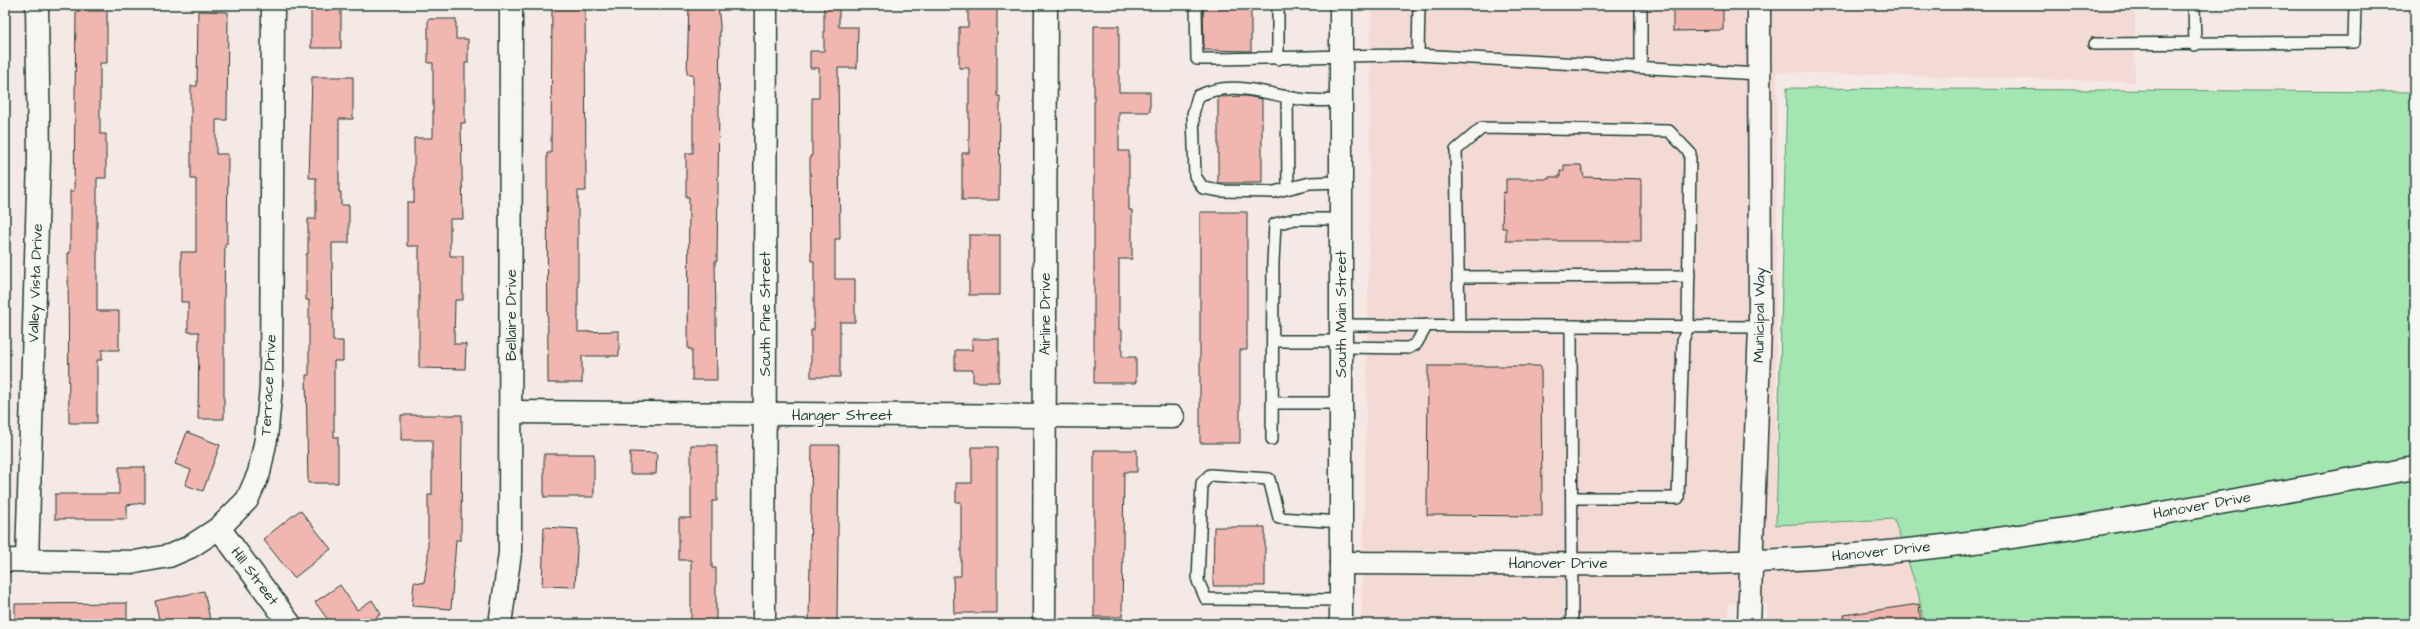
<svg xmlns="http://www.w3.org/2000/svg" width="2420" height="629" viewBox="0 0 2420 629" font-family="'Architects Daughter',sans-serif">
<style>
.built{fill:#f4dad5}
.green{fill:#a3e6b1;stroke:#619272}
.building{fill:#f1b6b0;stroke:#1f3d34}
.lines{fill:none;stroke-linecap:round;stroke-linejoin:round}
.service-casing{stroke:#1f3d34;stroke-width:14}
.minor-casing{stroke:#1f3d34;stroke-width:25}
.tertiary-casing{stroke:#1f3d34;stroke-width:25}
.secondary-casing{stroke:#1f3d34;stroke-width:25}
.service{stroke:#f6f6f2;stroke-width:11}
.minor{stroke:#f6f6f2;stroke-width:22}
.tertiary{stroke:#f6f6f2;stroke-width:22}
.secondary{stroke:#f6f6f2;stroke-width:22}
.labels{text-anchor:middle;stroke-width:4;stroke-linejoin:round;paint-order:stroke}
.street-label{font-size:15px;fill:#1f3d34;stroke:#f6f6f2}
</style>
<rect width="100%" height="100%" fill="#f5e9e5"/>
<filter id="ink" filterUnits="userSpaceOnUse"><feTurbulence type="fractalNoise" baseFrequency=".025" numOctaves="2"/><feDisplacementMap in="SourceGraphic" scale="8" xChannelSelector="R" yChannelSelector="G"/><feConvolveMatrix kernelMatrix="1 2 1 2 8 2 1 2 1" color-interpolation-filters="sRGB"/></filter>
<g filter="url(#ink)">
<polygon class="built" points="1371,5 2135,5 2135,82 1777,72 1776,525 1894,519 1918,592 1924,624 1767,624 1767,604 1729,602 1728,624 1361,624 1367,383"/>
<polygon class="green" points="1787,88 2415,92 2415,624 1924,624 1918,592 1894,519 1776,525"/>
<g class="building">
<rect x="311" y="5" width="30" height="43"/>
<polygon points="552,5 585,5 586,191 578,191 578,332 619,331 619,356 582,356 582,383 548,383 547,153 551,153"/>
<polygon points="689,5 718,5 720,25 717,261 715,261 717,380 692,380 692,349 688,349 689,197 686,197 686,153 693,153 693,74 687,74"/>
<polygon points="824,5 839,5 839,27 858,27 857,68 838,68 840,239 835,239 835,279 855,279 855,322 840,322 840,377 811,377 811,330 814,330 814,261 811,261 810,156 812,156 812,98 819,98 819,68 810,68 810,51 824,51"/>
<polygon points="968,5 997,5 997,96 1000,96 999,200 962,200 962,153 969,153 969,68 959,68 959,27 968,27"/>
<polygon points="1203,5 1251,6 1251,51 1204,50"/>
<polygon points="1673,5 1723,5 1723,30 1673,31"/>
<polygon points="76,11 107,11 107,63 100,63 100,134 106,134 106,178 97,178 97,311 119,311 119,350 102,350 102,360 97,360 97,423 69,423 68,253 70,253 70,191 74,191"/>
<polygon points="198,11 228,12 227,120 216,120 216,154 228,154 227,244 225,244 224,302 224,419 198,419 199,332 188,332 188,302 181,302 181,252 196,252 196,179 191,179 191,86 197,86"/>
<polygon points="428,19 456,19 456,39 468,39 468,63 465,63 465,123 461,123 463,219 450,219 450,256 463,256 463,300 455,300 454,344 466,344 465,369 419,368 419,246 407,246 407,202 414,202 414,138 433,138 433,63 428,63"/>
<polygon points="1094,26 1119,26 1119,92 1150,92 1150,112 1119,112 1119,151 1129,151 1129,210 1132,210 1132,259 1119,259 1119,330 1122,330 1122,357 1136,357 1136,383 1094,383"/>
<polygon points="312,77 353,77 353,119 339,119 339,192 341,192 341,205 349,205 349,243 332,243 333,341 343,341 343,361 334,361 334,437 338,437 338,483 308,483 306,375 309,375 309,300 306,300 306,254 308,254 308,219 316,219 316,178 309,178"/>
<polygon points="1246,96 1262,99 1262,183 1218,183 1218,97"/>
<polygon points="1564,165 1581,165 1584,177 1641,179 1641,241 1506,241 1506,228 1502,228 1503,192 1506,193 1506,179 1549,179 1549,177 1560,177 1560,171 1564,171"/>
<polygon points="1200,212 1247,212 1247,350 1240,350 1240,443 1200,443"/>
<rect x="969" y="235" width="31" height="60"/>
<polygon points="972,339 999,339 999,382 973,382 973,370 955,370 955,350 972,350"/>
<polygon points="1428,366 1541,366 1542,516 1427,515"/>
<polygon points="401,415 462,415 461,540 456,540 451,609 412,606 414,582 424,583 428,557 428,495 432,495 432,440 401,440"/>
<polygon points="187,432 220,445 203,491 185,485 191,470 175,464"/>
<polygon points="691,445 717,445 717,501 712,501 712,568 716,568 716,621 691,621 691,560 679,560 679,518 691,518"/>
<polygon points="812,445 839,445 837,622 809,622"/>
<polygon points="972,447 997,447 997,613 954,613 953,576 961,576 961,502 956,502 956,483 972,483"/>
<polygon points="1094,450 1137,450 1137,472 1124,472 1122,617 1094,617"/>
<polygon points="630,452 657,453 656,474 630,474"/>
<rect x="544" y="454" width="50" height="43"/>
<polygon points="119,467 145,467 145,503 127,505 127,519 55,519 55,494 119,494"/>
<polygon points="300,510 331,549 294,578 263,539"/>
<polygon points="544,527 578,529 575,587 542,586"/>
<polygon points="1214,527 1265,527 1265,586 1213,586"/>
<polygon points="340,585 357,610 372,600 381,614 367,624 331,624 315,602"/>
<polygon points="204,591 211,624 160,624 155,601"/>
<polygon points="127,603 127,624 15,624 15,604"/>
<polygon points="1919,604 1921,624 1845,624 1844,615"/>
</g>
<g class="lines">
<defs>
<g id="service">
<path d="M1196,5L1197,59C1271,59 1344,55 1418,55L1419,5"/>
<polyline points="2194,5 2195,45"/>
<polyline points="2094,44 2354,42 2355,5"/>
<polyline points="1418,55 1759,74"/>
<polyline points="1278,59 1278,5"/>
<polyline points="1641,66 1641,5"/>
<polyline points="1287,96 1288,188"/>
<path d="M1341,100C1330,100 1318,101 1307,100C1269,96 1234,78 1198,96L1193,114L1195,176L1203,188L1221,191L1274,192L1310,183L1341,182"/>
<polyline points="1459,277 1689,276"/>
<polyline points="1341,325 1760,327"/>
<polyline points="1459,325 1456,150 1482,128 1669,131 1690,153 1688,327 1683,340 1678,498 1572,498"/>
<polyline points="1571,326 1572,624"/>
<polyline points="1274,341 1341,341"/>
<polyline points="1341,347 1408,348 1416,344 1427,325"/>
<polyline points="1273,403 1341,403"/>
<polyline points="1272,439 1273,262 1275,224 1295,219 1341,219"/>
<polyline points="1341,522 1279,518 1269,479 1210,475 1202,483 1198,581 1206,599 1341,600"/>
</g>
<g id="minor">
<polyline points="511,412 1173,417"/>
<polyline points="219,528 290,624"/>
<polyline points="5,560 135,562 169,556 190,547 219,528 247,500 259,473 266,439 271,387 273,5"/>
<polyline points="27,561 39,158 37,5"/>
<polyline points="500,624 510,553 511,5"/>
<polyline points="764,624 766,5"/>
<polyline points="1044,624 1046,5"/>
</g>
<g id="tertiary">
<path d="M1341,563C1507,563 1675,569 1841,556C2034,541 2225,501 2415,468"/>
<polyline points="1749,624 1760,327 1759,5"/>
</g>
<polyline id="secondary" points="1341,5 1341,624"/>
</defs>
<use href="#service" class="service-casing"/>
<use href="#minor" class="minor-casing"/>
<use href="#tertiary" class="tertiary-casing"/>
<use href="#secondary" class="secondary-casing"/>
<use href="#service" class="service"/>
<use href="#minor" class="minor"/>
<use href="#tertiary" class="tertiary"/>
<use href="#secondary" class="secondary"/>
</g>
</g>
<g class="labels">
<g class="street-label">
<text transform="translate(35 283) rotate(-88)" y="5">Valley Vista Drive</text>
<text transform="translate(765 314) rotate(-90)" y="5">South Pine Street</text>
<text transform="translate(1045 314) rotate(-90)" y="5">Airline Drive</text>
<text transform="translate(1341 314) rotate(-90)" y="5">South Main Street</text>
<text transform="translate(511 315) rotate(-90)" y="5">Bellaire Drive</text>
<text transform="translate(1759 315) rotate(-89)" y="5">Municipal Way</text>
<text transform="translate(268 385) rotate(-87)" y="5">Terrace Drive</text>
<text x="842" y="420">Hanger Street</text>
<text transform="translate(2202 505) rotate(-10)" y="5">Hanover Drive</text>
<text transform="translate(1881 551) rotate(-6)" y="5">Hanover Drive</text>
<text x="1558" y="568">Hanover Drive</text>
<text transform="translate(255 576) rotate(53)" y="5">Hill Street</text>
</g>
</g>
<rect width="2420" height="629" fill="none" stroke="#f6f6f2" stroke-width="20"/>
<rect x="10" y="10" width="2400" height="609" fill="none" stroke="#1f3d34" stroke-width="1.5" filter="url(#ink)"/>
</svg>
